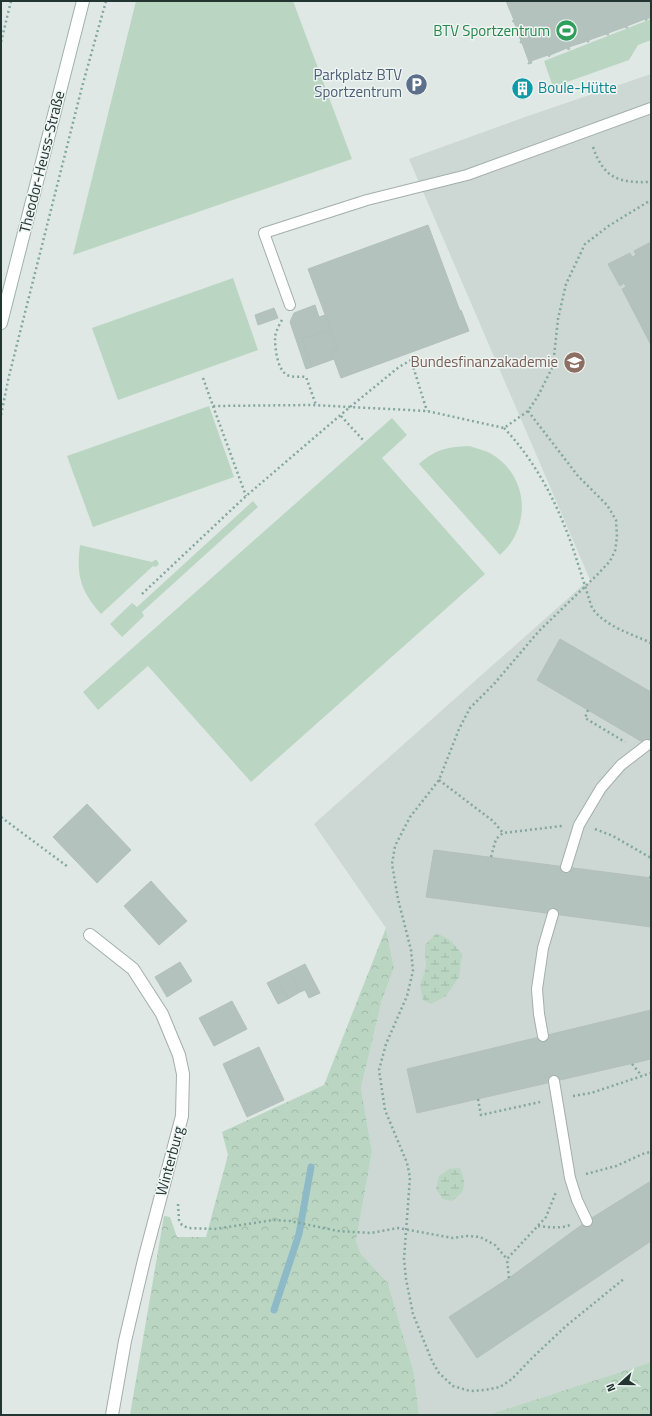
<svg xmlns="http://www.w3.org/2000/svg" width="652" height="1416" viewBox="0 0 652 1416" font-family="'Titillium Web',sans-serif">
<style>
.built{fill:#cdd7d3}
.grass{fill:#bad6c3}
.forest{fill:url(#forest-crowns)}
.wetland{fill:url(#wetland-marsh)}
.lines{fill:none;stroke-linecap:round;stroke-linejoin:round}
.stream{stroke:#8dbac6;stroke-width:7}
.building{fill:#b4c2bd;stroke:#b2c0bb}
.lane-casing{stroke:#a3afab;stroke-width:12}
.street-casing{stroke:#a3afab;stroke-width:14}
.secondary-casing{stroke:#9fb2ac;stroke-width:14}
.path{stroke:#83a79e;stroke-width:2.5;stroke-dasharray:2 3;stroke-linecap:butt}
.lane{stroke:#fff;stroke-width:10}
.street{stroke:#fff;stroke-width:12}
.secondary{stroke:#fff;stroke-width:12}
.labels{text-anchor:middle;stroke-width:3;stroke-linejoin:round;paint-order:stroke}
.leisure-label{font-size:15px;fill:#27864d;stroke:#eef5f2;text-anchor:end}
.service-label{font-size:15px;fill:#4e5e75;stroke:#eef5f2;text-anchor:end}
.culture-label{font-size:15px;fill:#0d838f;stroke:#eef5f2;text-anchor:start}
.street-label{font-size:15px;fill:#223531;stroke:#eef5f2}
.education-label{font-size:15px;fill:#785e54;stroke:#eef5f2;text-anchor:end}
</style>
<defs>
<pattern id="forest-crowns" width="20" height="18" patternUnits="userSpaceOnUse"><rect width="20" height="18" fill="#bad6c3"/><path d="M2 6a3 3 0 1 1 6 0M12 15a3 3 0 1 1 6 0" fill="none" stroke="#a0b8a8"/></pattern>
<pattern id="wetland-marsh" width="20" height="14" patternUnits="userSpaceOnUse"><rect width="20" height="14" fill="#bad6c3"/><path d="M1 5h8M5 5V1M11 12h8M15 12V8" fill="none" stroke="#a0b8a8"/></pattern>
</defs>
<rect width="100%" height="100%" fill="#dfe8e4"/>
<polygon class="built" points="651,74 651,1362 488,1415 419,1415 414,1373 388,1283 361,1254 356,1241 372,1152 361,1088 382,1000 394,968 386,928 314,824 583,585 591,582 409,159 525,117"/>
<g class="grass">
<polygon points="136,1 293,1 352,159 73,255"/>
<polygon points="651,19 651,40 638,45 629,60 553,87 544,61"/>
<polygon points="233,278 258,350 118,400 92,328"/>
<polygon points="209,406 234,477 93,527 67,456"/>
<polygon points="392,418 407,435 382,458 485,574 251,782 148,666 98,710 83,692"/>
<path d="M469,446C475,448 484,450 490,453C522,471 531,510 512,541C509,546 504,551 500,555L419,464C436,449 447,447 469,446Z"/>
<polygon points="253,501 258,507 142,612 144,616 122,637 110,624 132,603 137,607"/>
<path d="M80,545L152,562L155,560H157L159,564L156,567L153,566L101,614C81,591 76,576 80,545Z"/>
</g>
<g class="forest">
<polygon points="386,928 394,968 382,1000 361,1088 372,1152 356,1241 361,1254 388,1283 414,1373 419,1415 130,1415 164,1216 170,1217 177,1237 206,1237 228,1155 222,1132 324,1085"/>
<polygon points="651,1362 651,1415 488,1415"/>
</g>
<g class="wetland">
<polygon points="437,933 451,941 462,954 459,977 446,996 431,1004 423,1000 420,985 426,968 425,945"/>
<path d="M460,1168C466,1185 467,1190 452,1201L443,1199L436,1189L439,1176L449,1169Z"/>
</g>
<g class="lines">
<polyline class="stream" points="274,1310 299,1234 311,1167"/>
</g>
<g class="building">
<polygon points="506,1 651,1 651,17 647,19 647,20 646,21 645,19 627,26 628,28 626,28 625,27 608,33 609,35 607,35 606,34 589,40 589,42 587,42 587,41 569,47 570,49 568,50 567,48 550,55 550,56 549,57 548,55 531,61 532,63 528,64 528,63 529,62 522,43 520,43 520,42 521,41 514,22 513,22 512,21 514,20"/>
<polygon points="528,79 532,92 519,97 514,84"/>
<polygon points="428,225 460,311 461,310 469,331 341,378 331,351 338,349 308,269"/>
<polygon points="651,242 651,345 622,289 626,287 624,283 620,286 608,264 630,253 632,257 636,255 634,251"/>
<polygon points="315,305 319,317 325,315 332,333 326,335 325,331 302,339 312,367 306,369 290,322 294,313"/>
<polygon points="274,308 278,318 258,325 255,315"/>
<polygon points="325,331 326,335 332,333 338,349 331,351 334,359 312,367 302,339"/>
<polygon points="560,639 651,692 651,747 537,680"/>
<polygon points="87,804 131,850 97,883 53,837"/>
<polygon points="434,850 651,878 651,927 426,897"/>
<polygon points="151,881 187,921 159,945 124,906"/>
<polygon points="180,962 192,981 167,997 155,977"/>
<polygon points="305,964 320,993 309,998 305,990 300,992 289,972"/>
<polygon points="289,972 300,992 288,999 277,978"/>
<polygon points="277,978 288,999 278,1004 267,983"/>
<polygon points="232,1001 247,1029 214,1046 199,1018"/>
<polygon points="651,1010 651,1059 417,1113 407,1069"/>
<polygon points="259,1047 284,1100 247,1117 223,1064"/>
<polygon points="651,1181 651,1241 477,1358 449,1317 509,1278 587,1221"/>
</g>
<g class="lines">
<defs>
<g id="lane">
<polyline points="290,305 264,233 367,200 467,175 651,108"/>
<polyline points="566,867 579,825 601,788 621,765 647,745"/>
<polyline points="543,1036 539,1014 537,989 543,948 553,914"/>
<polyline points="554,1081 570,1178 577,1200 587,1221"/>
</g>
<polyline id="street" points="90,935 133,969 162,1014 179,1055 183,1074 182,1116 144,1260 125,1341 112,1415"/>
<polyline id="secondary" points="1,323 83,1"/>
</defs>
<use href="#lane" class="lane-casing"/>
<use href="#street" class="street-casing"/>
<use href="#secondary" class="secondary-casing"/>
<g class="path">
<polyline points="1,42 11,1"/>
<path d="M593,147C604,179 619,183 651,182"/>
<path d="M282,320C279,325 276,331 275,337C275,348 277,369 287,375C293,378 300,376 306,377L316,405"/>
<polyline points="203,378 213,406 312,405 427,411 504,428 528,411 538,396 553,366 558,319 566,284 585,244 610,225 651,200"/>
<polyline points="213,406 246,496"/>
<polyline points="528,411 578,476 607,505 616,520 617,537 615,551 610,561 598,574 539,631 494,684 470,708 459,729 439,780 410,817 395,846 392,864 398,899 411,950 413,971 407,996 386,1044 379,1070 385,1110 407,1163 410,1177 404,1259 406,1279 413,1314 432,1361 439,1373 453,1386 470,1391 485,1390 500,1387 512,1379 531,1359 566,1326 625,1278"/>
<polyline points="1,415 9,376 82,87 106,1"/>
<polyline points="341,416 363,440"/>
<path d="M504,428C540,466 563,515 578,564C583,579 587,593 592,608C606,627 630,633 651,643"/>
<polyline points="142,594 246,496 350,407 399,367 411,360 427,411"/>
<polyline points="588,710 585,718 625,742"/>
<polyline points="439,780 493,821 503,833"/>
<polyline points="1,817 68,867"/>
<polyline points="595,829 613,836 651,858"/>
<polyline points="491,857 496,839 503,833 562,826"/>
<polyline points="650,878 651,875"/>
<polyline points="632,1064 642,1076"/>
<polyline points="573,1096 591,1093 651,1073"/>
<polyline points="478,1099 481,1115 540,1102"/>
<polyline points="586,1174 616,1166 645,1153 651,1152"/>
<polyline points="178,1204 179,1220 182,1225 188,1228 215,1229 273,1220 290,1221 338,1231 371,1233 398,1228 453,1238 467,1236 480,1237 495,1245 507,1259"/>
<path d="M538,1226C549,1227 560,1229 570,1225"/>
<polyline points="509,1278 507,1259 546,1217 556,1192"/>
</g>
<use href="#lane" class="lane"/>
<use href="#street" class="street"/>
<use href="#secondary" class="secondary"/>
</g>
<defs>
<symbol id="stadium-disc" viewBox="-11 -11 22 22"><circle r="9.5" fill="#2e9e5b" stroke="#eef5f2"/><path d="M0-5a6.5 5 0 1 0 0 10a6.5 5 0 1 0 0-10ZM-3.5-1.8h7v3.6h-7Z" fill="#fff"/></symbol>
<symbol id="parking-disc" viewBox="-11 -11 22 22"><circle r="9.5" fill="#5c6f8a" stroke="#eef5f2"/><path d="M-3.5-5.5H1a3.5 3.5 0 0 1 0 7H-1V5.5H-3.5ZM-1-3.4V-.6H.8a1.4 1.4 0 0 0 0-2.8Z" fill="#fff"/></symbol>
<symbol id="building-disc" viewBox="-11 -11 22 22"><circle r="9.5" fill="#0f9aa8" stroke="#eef5f2"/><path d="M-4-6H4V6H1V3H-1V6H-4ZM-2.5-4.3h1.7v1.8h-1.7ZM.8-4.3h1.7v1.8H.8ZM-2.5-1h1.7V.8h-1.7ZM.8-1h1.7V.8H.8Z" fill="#fff"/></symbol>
<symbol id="university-disc" viewBox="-11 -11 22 22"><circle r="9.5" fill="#8d6e63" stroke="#eef5f2"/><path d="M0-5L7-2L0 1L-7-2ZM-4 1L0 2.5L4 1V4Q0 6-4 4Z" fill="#fff"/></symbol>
</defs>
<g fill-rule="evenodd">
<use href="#stadium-disc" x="554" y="18" width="25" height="25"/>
<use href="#parking-disc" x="404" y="72" width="25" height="25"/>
<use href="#building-disc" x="510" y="76" width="25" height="25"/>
<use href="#university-disc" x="562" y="350" width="25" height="25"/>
</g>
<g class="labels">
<g class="leisure-label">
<text x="550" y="36">BTV Sportzentrum</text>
</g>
<g class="service-label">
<text x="402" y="80">Parkplatz BTV<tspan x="402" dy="17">Sportzentrum</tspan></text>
</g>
<g class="culture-label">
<text x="538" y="93">Boule-Hütte</text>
</g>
<g class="street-label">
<text transform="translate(42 162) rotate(-76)" y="5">Theodor-Heuss-Straße</text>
<text transform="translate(170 1161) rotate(-75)" y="5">Winterburg</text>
</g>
<g class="education-label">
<text x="558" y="367">Bundesfinanzakademie</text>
</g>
</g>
<rect width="652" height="1416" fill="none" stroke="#223531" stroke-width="4"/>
<g transform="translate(620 1384) rotate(249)" stroke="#eef5f2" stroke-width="3" paint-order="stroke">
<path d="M0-3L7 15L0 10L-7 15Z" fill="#223531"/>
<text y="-6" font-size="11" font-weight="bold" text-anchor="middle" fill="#223531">N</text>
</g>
</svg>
